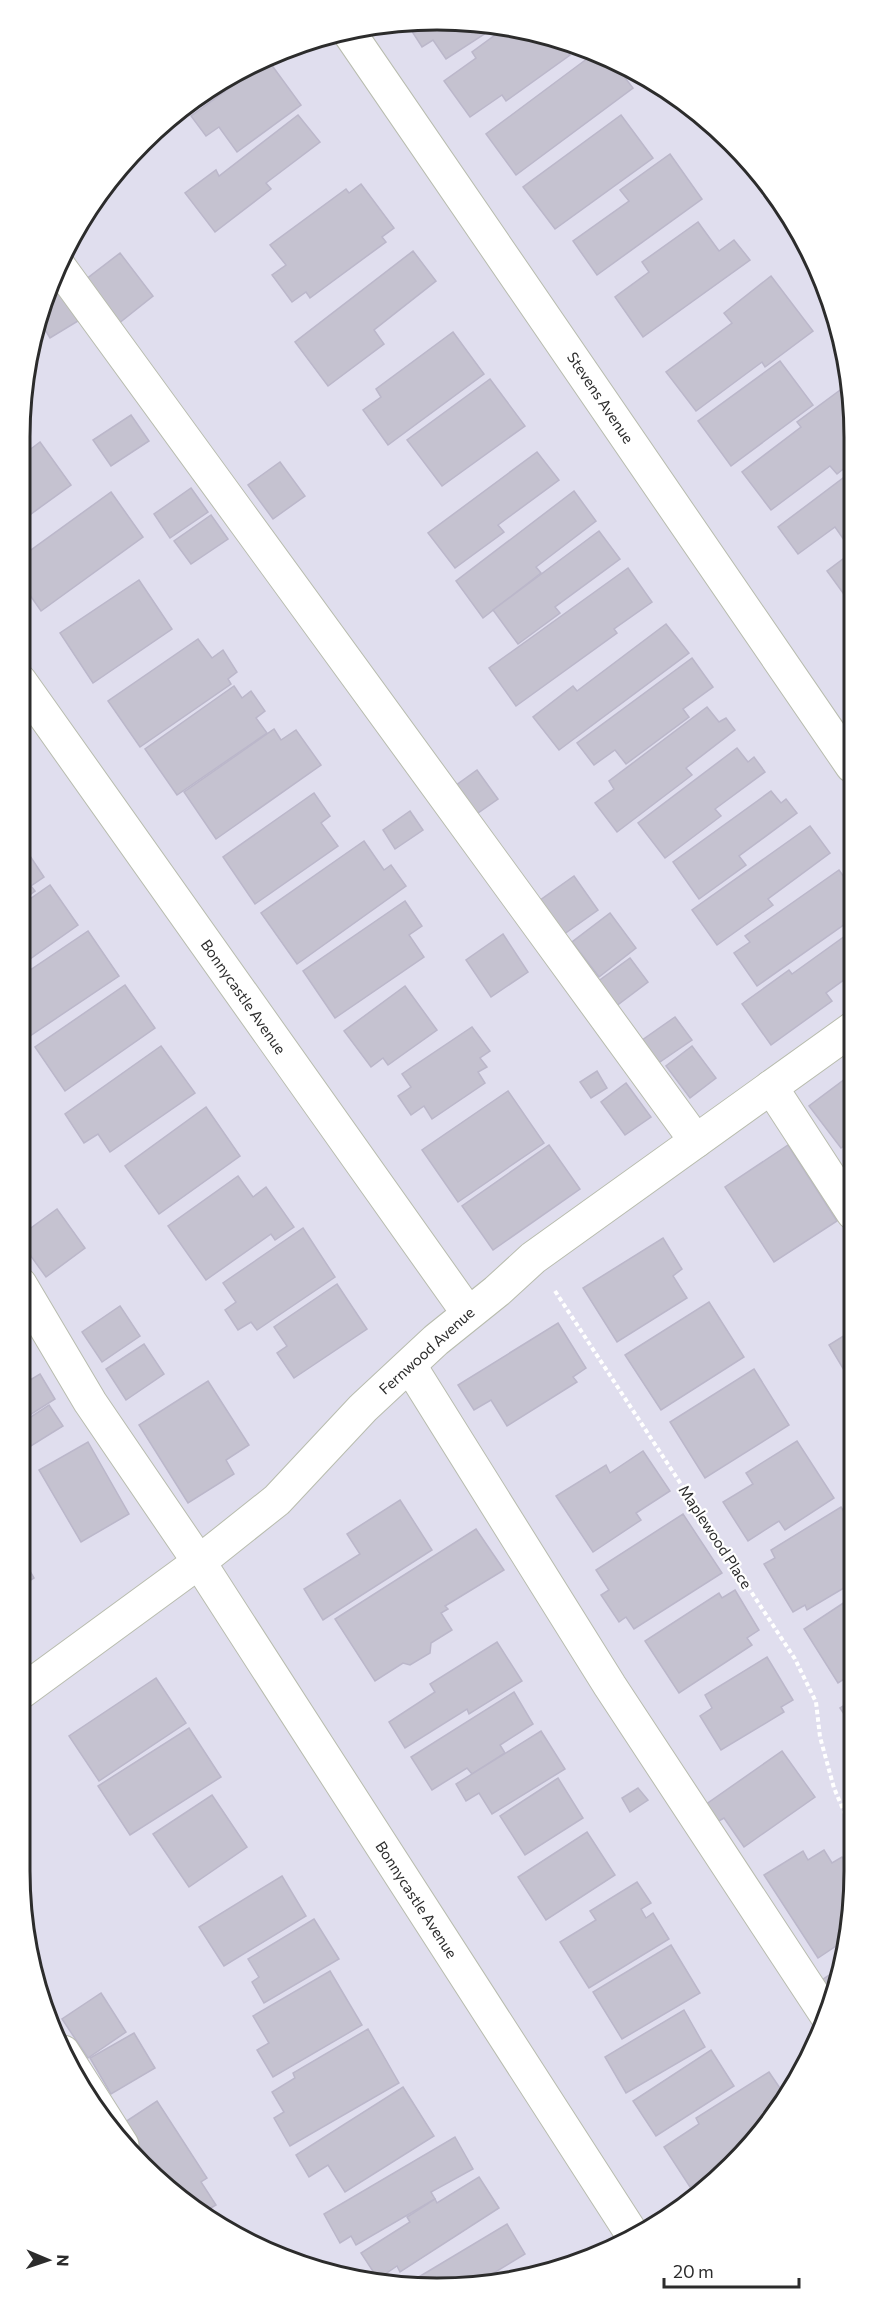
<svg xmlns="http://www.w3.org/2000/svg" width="874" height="2308" viewBox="0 0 874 2308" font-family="Commissioner,sans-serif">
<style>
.building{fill:#c5c2d0;stroke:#bbb7ca;stroke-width:1.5}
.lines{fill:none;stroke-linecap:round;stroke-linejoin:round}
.minor-casing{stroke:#b8bcae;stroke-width:35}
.path{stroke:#fff;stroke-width:4;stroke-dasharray:4.5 3;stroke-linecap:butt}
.minor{stroke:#fff;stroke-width:33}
.labels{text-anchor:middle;stroke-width:4.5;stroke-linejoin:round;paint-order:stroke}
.street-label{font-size:15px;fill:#2c2c2c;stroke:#fff}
.rim{fill:none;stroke:#2c2c2c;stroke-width:3}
</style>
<rect width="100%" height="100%" fill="#e0deee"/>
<g class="building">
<polygon points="465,20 497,26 446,59 433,40 422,47 406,22"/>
<polygon points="506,27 545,34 567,44 564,46 570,55 506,101 502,95 470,117 444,81 476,58 472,52"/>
<polygon points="592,55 616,66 633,88 516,175 486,134"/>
<polygon points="268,60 301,105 237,152 219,127 206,136 191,116"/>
<polygon points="250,65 185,112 182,108 229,75"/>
<polygon points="298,115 320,142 266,183 271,189 215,232 185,193 216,170 219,176"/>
<polygon points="621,115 653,158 555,229 523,187"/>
<polygon points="670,154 702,199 597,275 573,241 629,201 620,190"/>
<polygon points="361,184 394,228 382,237 386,242 310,298 306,292 292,302 272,275 286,265 270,245 346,189 349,193"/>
<polygon points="698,222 719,251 734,240 750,260 643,337 615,297 649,272 642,262"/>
<polygon points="413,251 436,281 374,330 384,344 328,386 295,342"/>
<polygon points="120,253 153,296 118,324 85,280"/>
<polygon points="771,276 813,331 765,367 762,362 696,411 666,372 732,323 724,313"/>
<polygon points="54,283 78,321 50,338 38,318 50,286"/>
<polygon points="453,332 484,374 388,445 363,410 381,397 376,389"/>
<polygon points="780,361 813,405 731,466 698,421"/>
<polygon points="490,379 525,426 442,486 407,440"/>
<polygon points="847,385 851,390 851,463 837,474 830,466 771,510 742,472 801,427 797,422"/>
<polygon points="131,415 149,441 111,466 93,440"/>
<polygon points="40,442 71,485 20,522 20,457"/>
<polygon points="537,452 559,480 498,525 504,532 455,568 428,533"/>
<polygon points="280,462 305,496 273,519 248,485"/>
<polygon points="851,472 851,540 847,544 835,527 798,554 778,527"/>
<polygon points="191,488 208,512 170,538 154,514"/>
<polygon points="574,491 596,521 536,567 541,573 483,618 456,581"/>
<polygon points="111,492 143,537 41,611 20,581 20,558"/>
<polygon points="211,515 228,539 191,564 174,541"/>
<polygon points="599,531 620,559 555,607 560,613 518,644 493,610"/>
<polygon points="851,553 851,604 827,571"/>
<polygon points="628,568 652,602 614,629 617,633 516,706 489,668"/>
<polygon points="139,580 172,629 93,683 60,633"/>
<polygon points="666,624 689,653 559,750 533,717 573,686 577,691"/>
<polygon points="198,639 212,658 223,650 237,672 228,679 231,684 140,747 108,701"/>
<polygon points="692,658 713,687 683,709 689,717 626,764 615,750 594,765 577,743"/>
<polygon points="234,686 242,698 251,691 265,711 256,718 267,733 177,795 145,749"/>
<polygon points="707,707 719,722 726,718 735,730 686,768 692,775 617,832 595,803 614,789 609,781"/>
<polygon points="274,729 281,740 296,730 321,765 216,839 184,792"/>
<polygon points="737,748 748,762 754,757 765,772 715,809 721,816 665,858 638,823"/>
<polygon points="477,770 498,799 468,820 448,791"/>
<polygon points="771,791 781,803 786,799 797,813 739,856 746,865 699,899 673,862"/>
<polygon points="314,793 330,816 321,823 338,846 255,904 223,857"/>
<polygon points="410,811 423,830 395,849 383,830"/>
<polygon points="810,826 830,853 768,899 773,905 717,945 692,910"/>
<polygon points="20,841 44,877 31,886 35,891 20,902"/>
<polygon points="364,841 384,870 391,865 406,886 297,964 261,913"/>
<polygon points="839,870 852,888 852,919 757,986 734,953 750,942 745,936"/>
<polygon points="574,876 598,910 560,937 536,903"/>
<polygon points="50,885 78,925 20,966 20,906"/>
<polygon points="405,901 422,926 409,935 424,957 335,1018 303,971"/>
<polygon points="610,913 636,948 599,977 572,942"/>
<polygon points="88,931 119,976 21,1042 20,1039 20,977"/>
<polygon points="852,931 852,974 826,993 832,1001 771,1045 742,1004 789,970 792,974"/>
<polygon points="503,934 528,972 491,997 466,960"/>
<polygon points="630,958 648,982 611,1010 593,985"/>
<polygon points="125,985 155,1028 65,1091 35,1047"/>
<polygon points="405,986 437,1030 388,1065 383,1058 371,1067 344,1031"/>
<polygon points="675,1017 692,1040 654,1066 638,1043"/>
<polygon points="472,1027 490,1051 480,1058 487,1067 478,1072 485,1083 432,1119 424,1106 411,1115 398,1096 411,1087 402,1074"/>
<polygon points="161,1046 195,1093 110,1152 98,1134 84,1143 65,1114"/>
<polygon points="692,1046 716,1078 690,1098 666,1066"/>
<polygon points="597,1071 607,1088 591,1098 580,1082"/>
<polygon points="849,1076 853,1080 853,1139 841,1148 809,1106"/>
<polygon points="626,1083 651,1117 625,1135 601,1102"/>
<polygon points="508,1091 544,1143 458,1202 422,1150"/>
<polygon points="206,1107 240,1156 159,1214 125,1166"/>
<polygon points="549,1145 580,1189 493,1250 462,1206"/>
<polygon points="788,1145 837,1221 774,1262 725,1187"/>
<polygon points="853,1164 853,1184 844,1170"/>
<polygon points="238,1176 253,1197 266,1187 294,1227 275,1240 271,1234 206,1280 168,1226"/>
<polygon points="57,1209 85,1248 46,1277 20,1241 20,1236"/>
<polygon points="303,1228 335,1277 257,1330 251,1322 238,1330 225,1310 236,1302 223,1283"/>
<polygon points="663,1238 682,1269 673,1276 687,1298 617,1342 583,1288"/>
<polygon points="337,1284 367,1329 294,1378 277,1353 287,1346 274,1327"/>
<polygon points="709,1302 744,1357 661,1410 625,1355"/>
<polygon points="120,1306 140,1336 102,1362 82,1332"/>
<polygon points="558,1323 586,1368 573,1377 577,1382 507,1426 491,1400 474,1410 458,1385"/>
<polygon points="853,1330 853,1385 829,1345"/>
<polygon points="144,1344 164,1374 126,1400 106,1369"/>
<polygon points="754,1369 789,1425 705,1478 670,1422"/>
<polygon points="40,1374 55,1399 22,1420 20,1417 20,1386"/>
<polygon points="208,1381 249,1445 226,1460 234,1474 188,1503 139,1425"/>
<polygon points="49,1405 63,1426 26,1449 20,1440 20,1424"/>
<polygon points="797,1441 834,1498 785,1530 779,1521 748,1541 723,1502 753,1484 746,1473"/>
<polygon points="88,1442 129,1514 81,1542 39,1470"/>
<polygon points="643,1451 670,1491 636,1513 641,1520 593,1552 556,1496 606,1465 610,1473"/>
<polygon points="400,1500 432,1550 323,1620 304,1589 360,1554 347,1534"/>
<polygon points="841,1507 854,1528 854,1582 807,1610 805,1605 793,1612 764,1564 775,1558 771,1550"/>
<polygon points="683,1514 722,1573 634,1629 626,1617 619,1622 601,1595 609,1590 596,1570"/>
<polygon points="476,1529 504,1570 445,1606 448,1609 441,1613 452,1630 431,1643 430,1653 410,1665 403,1663 375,1681 335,1619"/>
<polygon points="20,1554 34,1578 20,1587"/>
<polygon points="735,1590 759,1630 747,1638 752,1645 679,1693 645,1641 719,1593 722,1598"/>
<polygon points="854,1596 854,1678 852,1674 838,1683 804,1629"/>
<polygon points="497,1642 522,1681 469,1714 467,1709 405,1748 389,1722 435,1692 430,1684"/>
<polygon points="767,1657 793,1700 781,1707 784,1712 721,1750 700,1716 712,1708 705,1695"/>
<polygon points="156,1678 186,1723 99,1781 69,1736"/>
<polygon points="514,1692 533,1724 500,1745 505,1753 472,1774 467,1768 432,1790 411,1757"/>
<polygon points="854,1699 854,1729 840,1708"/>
<polygon points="189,1728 221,1777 130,1835 98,1786"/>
<polygon points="541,1731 565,1769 492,1814 479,1793 466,1801 456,1784"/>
<polygon points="782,1751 815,1797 744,1847 724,1818 717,1822 705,1805"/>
<polygon points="558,1778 583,1818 525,1855 500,1816"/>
<polygon points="638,1788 648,1800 630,1812 622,1798"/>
<polygon points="212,1795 247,1847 189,1887 153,1834"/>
<polygon points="587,1832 615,1875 546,1920 518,1877"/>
<polygon points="824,1850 832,1863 842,1857 854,1875 845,1940 818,1958 764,1875 803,1851 808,1860"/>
<polygon points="282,1876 306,1916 224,1966 199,1927"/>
<polygon points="637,1882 651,1903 641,1909 646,1918 653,1913 669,1939 589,1988 560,1942 596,1920 590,1911"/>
<polygon points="314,1919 339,1959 264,2003 252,1982 259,1977 248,1959"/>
<polygon points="671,1945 700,1993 622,2039 593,1992"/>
<polygon points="842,1966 840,1979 834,1997 822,1980"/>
<polygon points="330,1971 362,2025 273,2077 257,2050 269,2043 253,2016"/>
<polygon points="101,1993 126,2032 88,2058 62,2019"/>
<polygon points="684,2010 705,2047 626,2093 605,2057"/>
<polygon points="368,2029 399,2083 290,2146 274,2118 284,2112 272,2092 295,2078 293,2073"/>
<polygon points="134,2033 155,2068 111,2094 90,2058"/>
<polygon points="711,2050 734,2086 656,2136 633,2101"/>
<polygon points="769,2072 786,2097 768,2125 706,2183 702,2186 699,2181 690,2187 664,2147 699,2124 696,2118"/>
<polygon points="403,2087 434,2136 345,2192 328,2165 309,2177 296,2155"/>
<polygon points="157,2101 207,2178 201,2182 216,2205 204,2212 143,2162 119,2126"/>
<polygon points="455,2137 473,2169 431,2192 435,2199 356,2245 351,2236 340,2243 324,2214"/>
<polygon points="479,2177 499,2208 400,2272 397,2266 378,2279 361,2253 410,2222 407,2217 435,2199 437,2203"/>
<polygon points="507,2224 525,2254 479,2282 407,2284"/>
<polygon points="536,2265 541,2274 511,2281"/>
</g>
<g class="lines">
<defs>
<g id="minor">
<polyline points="348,31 852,766"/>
<polyline points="58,265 696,1141"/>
<polyline points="20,681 468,1313"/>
<polyline points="771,1087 853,1213"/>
<polyline points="20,1284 90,1402 199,1562 634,2237"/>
<polyline points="410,1366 610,1686 827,2016"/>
<polyline points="20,1693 199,1562 277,1500 363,1408 436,1340 497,1291 533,1258 852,1029"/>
<polyline points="63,2052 122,2145"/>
</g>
</defs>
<use href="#minor" class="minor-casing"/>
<polyline class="path" points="555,1291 795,1659 816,1702 820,1737 834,1788 854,1835"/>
<use href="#minor" class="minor"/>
</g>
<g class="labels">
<g class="street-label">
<text transform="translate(600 398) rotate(56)" y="5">Stevens Avenue</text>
<text transform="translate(243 997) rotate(55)" y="5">Bonnycastle Avenue</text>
<text transform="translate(427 1351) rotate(-42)" y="5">Fernwood Avenue</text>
<text transform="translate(715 1537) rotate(57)" y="5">Maplewood Place</text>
<text transform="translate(416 1900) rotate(57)" y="5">Bonnycastle Avenue</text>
</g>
</g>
<path d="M0 0H874V2308H0ZM437 30H437A407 407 0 0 1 844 437V1871A407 407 0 0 1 437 2278H437A407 407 0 0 1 30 1871V437A407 407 0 0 1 437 30Z" fill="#fff" fill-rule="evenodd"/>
<path class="rim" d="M437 30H437A407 407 0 0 1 844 437V1871A407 407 0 0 1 437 2278H437A407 407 0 0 1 30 1871V437A407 407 0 0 1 437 30Z"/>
<g transform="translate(48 2260) rotate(92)" stroke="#ffffff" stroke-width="4.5" paint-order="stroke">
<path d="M0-4.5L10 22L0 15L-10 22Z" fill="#2c2c2c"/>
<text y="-9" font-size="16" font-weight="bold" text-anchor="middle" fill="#2c2c2c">N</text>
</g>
<path d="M664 2278v9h135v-9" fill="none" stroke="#2c2c2c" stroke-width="3"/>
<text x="673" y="2278" font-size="18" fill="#2c2c2c" stroke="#ffffff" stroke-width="4.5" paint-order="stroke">20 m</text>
</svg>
